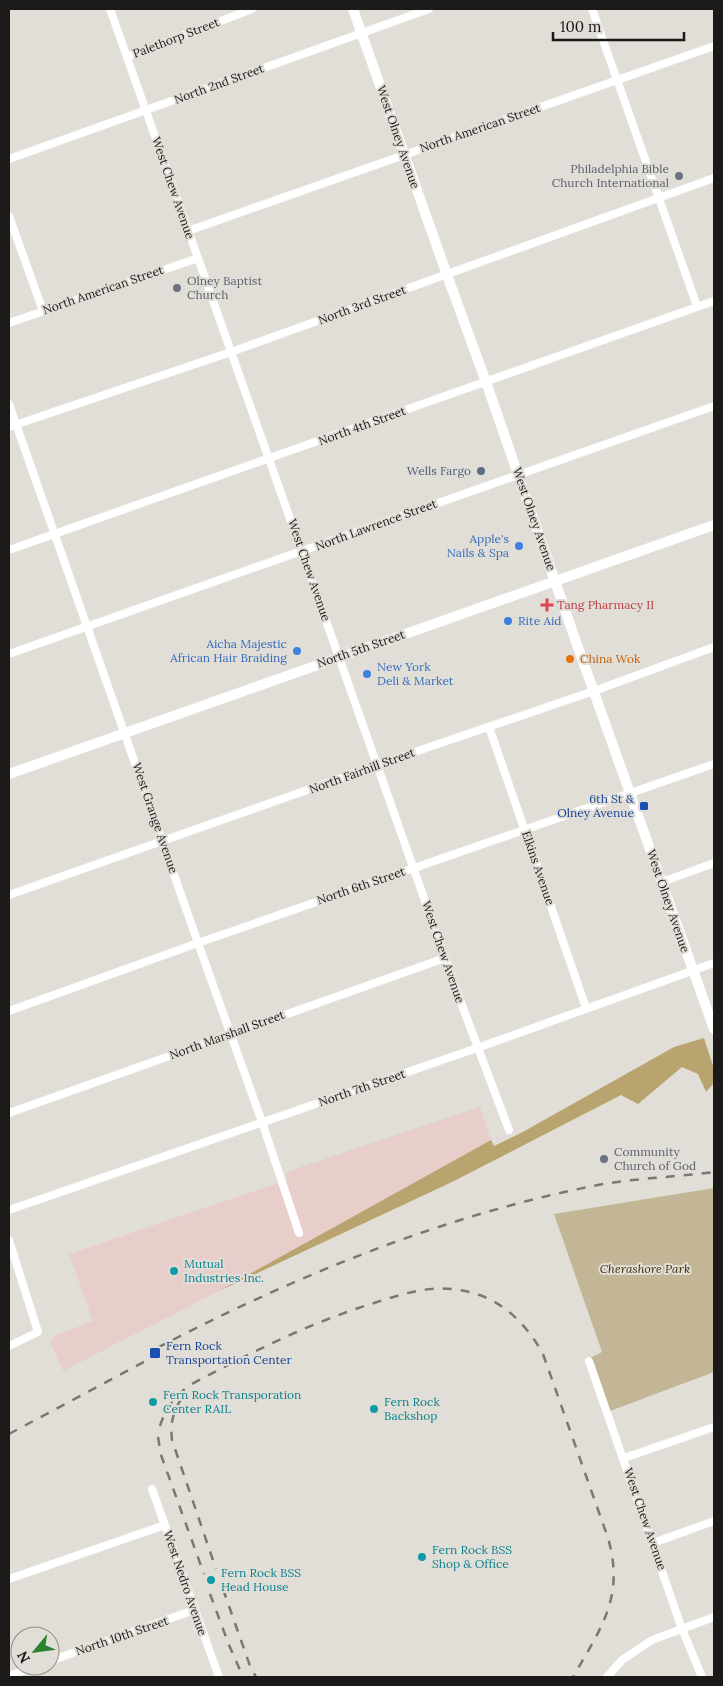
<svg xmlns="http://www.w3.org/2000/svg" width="723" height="1686" viewBox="0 0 723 1686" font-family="Lora,serif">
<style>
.industrial{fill:#e8ceca}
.green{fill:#c3b697}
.forest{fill:#b9a36e}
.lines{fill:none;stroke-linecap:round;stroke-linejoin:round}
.street{stroke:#fff;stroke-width:8}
.secondary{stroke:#fff;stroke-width:10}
.rail{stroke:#7a7873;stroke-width:2.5;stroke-dasharray:9 9;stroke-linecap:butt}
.worship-dot{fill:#6b7280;stroke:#e1ded7;stroke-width:2}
.service-dot{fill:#5c6f8a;stroke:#e1ded7;stroke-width:2}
.shop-dot{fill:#3f7fe0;stroke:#e1ded7;stroke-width:2}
.health-dot{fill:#e0444e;stroke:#e1ded7;stroke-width:2}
.food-dot{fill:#e8710a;stroke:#e1ded7;stroke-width:2}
.transit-dot{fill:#1a4fb4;stroke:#e1ded7;stroke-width:2}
.culture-dot{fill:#0f9aa8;stroke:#e1ded7;stroke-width:2}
.labels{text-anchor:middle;stroke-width:4;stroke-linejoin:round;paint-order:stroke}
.street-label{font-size:12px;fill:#1b1a18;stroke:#e1ded7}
.worship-label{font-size:12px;fill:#5b616d;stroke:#e1ded7;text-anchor:start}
.service-label{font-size:12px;fill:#4e5e75;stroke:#e1ded7;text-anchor:end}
.shop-label{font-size:12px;fill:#366cbe;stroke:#e1ded7;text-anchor:end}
.health-label{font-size:12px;fill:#be3a42;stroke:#e1ded7;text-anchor:start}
.food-label{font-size:12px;fill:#c56008;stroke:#e1ded7;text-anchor:start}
.transit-label{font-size:12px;fill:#164399;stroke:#e1ded7;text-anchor:end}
.culture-label{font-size:12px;fill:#0d838f;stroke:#e1ded7;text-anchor:start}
.park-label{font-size:12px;font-style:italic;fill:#413103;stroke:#e1ded7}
</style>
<rect width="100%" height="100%" fill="#e1ded7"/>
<polygon class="industrial" points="480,1107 491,1140 219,1291 63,1371 50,1342 54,1336 93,1321 69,1254 287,1180 286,1172"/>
<polygon class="green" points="714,1188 714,1372 610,1411 590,1358 602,1352 554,1214"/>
<polygon class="forest" points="704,1038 714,1069 714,1083 706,1092 698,1074 682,1067 638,1104 621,1095 452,1182 219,1291 491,1140 494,1146 521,1133 674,1047"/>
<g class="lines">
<g class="street">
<polyline points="110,9 460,1000 509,1130"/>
<polyline points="592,9 697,306"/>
<polyline points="127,57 252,9"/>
<polyline points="9,159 429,9"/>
<polyline points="9,216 43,311"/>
<polyline points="188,231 714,46"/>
<polyline points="9,323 198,258"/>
<polyline points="9,404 198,943 262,1122 299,1233"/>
<polyline points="9,427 231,352 714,178"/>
<polyline points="9,550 714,301"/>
<polyline points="9,654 714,406"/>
<polyline points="489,727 586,1008"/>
<polyline points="662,882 714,863"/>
<polyline points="9,895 432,746 594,691 714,647"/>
<polyline points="9,1011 198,943 714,764"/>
<polyline points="9,1113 445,958"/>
<polyline points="9,1210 477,1048 714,963"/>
<polyline points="9,1240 38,1332 9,1346"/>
<polyline points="589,1361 682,1629 702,1677"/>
<polyline points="624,1458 714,1427"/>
<polyline points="152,1489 219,1677"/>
<polyline points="653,1543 714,1521"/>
<polyline points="9,1579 165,1525"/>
<polyline points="50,1661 194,1610"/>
<polyline points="9,1676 36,1666"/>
<polyline points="607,1677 622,1660 652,1640 714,1617"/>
</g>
<g class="secondary">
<polyline points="353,9 447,275 486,382 574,636 714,1029"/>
<polyline points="9,774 714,525"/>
</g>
<g class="rail">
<path d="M157,1348C295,1276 444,1215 598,1185C636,1178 676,1177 714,1172"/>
<path d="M182,1398C173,1411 170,1424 172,1440L216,1569"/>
<path d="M160,1426C165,1409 176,1395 190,1385C250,1353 309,1323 374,1303C402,1294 429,1285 459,1290C497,1295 525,1321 543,1354L608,1538C625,1597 601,1628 573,1677"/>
<polyline points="9,1434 153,1357"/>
<polyline points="158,1437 161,1455 204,1574"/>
<polyline points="223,1589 250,1666 256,1677"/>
<polyline points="210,1594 229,1645 243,1677"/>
</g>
</g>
<g class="worship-dot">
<circle cx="679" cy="176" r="5"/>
<circle cx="177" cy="288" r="5"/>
<circle cx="604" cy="1159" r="5"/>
</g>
<circle class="service-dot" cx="481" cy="471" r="5"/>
<g class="shop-dot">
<circle cx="519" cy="546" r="5"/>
<circle cx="508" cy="621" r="5"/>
<circle cx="297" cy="651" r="5"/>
<circle cx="367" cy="674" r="5"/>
</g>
<path class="health-dot" d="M544.5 597.5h5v5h5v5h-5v5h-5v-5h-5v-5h5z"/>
<circle class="food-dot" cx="570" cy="659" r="5"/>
<g class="transit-dot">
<rect x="639" y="801" width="10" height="10" rx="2.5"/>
<rect x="149" y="1347" width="12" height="12" rx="2.5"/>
</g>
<g class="culture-dot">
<circle cx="174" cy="1271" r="5"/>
<circle cx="153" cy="1402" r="5"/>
<circle cx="374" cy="1409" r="5"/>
<circle cx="422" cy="1557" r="5"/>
<circle cx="211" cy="1580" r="5"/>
</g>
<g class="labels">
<g class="street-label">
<text transform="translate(176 38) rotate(-21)" y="4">Palethorp Street</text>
<text transform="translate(219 84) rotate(-20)" y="4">North 2nd Street</text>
<text transform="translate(480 128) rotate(-19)" y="4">North American Street</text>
<text transform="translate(398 137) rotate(71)" y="4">West Olney Avenue</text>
<text transform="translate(173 188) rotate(71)" y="4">West Chew Avenue</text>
<text transform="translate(103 290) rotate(-19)" y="4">North American Street</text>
<text transform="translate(362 305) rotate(-20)" y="4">North 3rd Street</text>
<text transform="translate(362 426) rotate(-20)" y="4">North 4th Street</text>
<text transform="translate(534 519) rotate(71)" y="4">West Olney Avenue</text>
<text transform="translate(376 525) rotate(-20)" y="4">North Lawrence Street</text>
<text transform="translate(309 570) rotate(71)" y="4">West Chew Avenue</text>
<text transform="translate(361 649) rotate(-19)" y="4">North 5th Street</text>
<text transform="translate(362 771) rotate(-20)" y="4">North Fairhill Street</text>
<text transform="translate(155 818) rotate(71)" y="4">West Grange Avenue</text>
<text transform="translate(538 868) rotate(71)" y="4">Elkins Avenue</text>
<text transform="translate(361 886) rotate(-19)" y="4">North 6th Street</text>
<text transform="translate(668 901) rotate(71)" y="4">West Olney Avenue</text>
<text transform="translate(443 952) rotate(71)" y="4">West Chew Avenue</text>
<text transform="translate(227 1035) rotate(-20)" y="4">North Marshall Street</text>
<text transform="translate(362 1088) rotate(-19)" y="4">North 7th Street</text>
<text transform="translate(645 1519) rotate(71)" y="4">West Chew Avenue</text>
<text transform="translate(185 1583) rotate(71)" y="4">West Nedro Avenue</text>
<text transform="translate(122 1636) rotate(-19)" y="4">North 10th Street</text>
</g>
<g class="worship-label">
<text x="669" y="173" text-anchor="end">Philadelphia Bible<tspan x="669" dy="14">Church International</tspan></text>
<text x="187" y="285">Olney Baptist<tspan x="187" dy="14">Church</tspan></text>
<text x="614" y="1156">Community<tspan x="614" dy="14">Church of God</tspan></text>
</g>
<g class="service-label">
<text x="471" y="475">Wells Fargo</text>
</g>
<g class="shop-label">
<text x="509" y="543">Apple's<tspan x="509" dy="14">Nails &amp; Spa</tspan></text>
<text x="518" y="625" text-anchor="start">Rite Aid</text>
<text x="287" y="648">Aicha Majestic<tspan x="287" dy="14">African Hair Braiding</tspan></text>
<text x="377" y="671" text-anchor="start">New York<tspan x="377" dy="14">Deli &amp; Market</tspan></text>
</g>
<g class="health-label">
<text x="557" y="609">Tang Pharmacy II</text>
</g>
<g class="food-label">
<text x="580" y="663">China Wok</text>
</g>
<g class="transit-label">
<text x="634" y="803">6th St &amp;<tspan x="634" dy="14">Olney Avenue</tspan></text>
<text x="166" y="1350" text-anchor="start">Fern Rock<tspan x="166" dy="14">Transportation Center</tspan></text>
</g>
<g class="culture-label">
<text x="184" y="1268">Mutual<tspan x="184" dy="14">Industries Inc.</tspan></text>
<text x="163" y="1399">Fern Rock Transporation<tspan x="163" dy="14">Center RAIL</tspan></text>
<text x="384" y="1406">Fern Rock<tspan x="384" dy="14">Backshop</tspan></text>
<text x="432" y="1554">Fern Rock BSS<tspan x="432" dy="14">Shop &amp; Office</tspan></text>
<text x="221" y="1577">Fern Rock BSS<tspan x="221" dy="14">Head House</tspan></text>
</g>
<g class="park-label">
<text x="645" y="1273">Cherashore Park</text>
</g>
</g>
<rect width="723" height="1686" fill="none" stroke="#1b1a18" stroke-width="20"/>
<g transform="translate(35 1651) rotate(241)"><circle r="24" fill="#e1ded7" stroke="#92908b"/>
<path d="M0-4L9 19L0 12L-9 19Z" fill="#2c8332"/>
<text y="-8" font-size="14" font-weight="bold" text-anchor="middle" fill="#1b1a18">N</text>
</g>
<path d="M553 32v8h131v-8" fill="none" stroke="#1b1a18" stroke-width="2.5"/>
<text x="560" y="32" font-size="15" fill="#1b1a18" stroke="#e1ded7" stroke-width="4" paint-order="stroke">100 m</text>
</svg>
